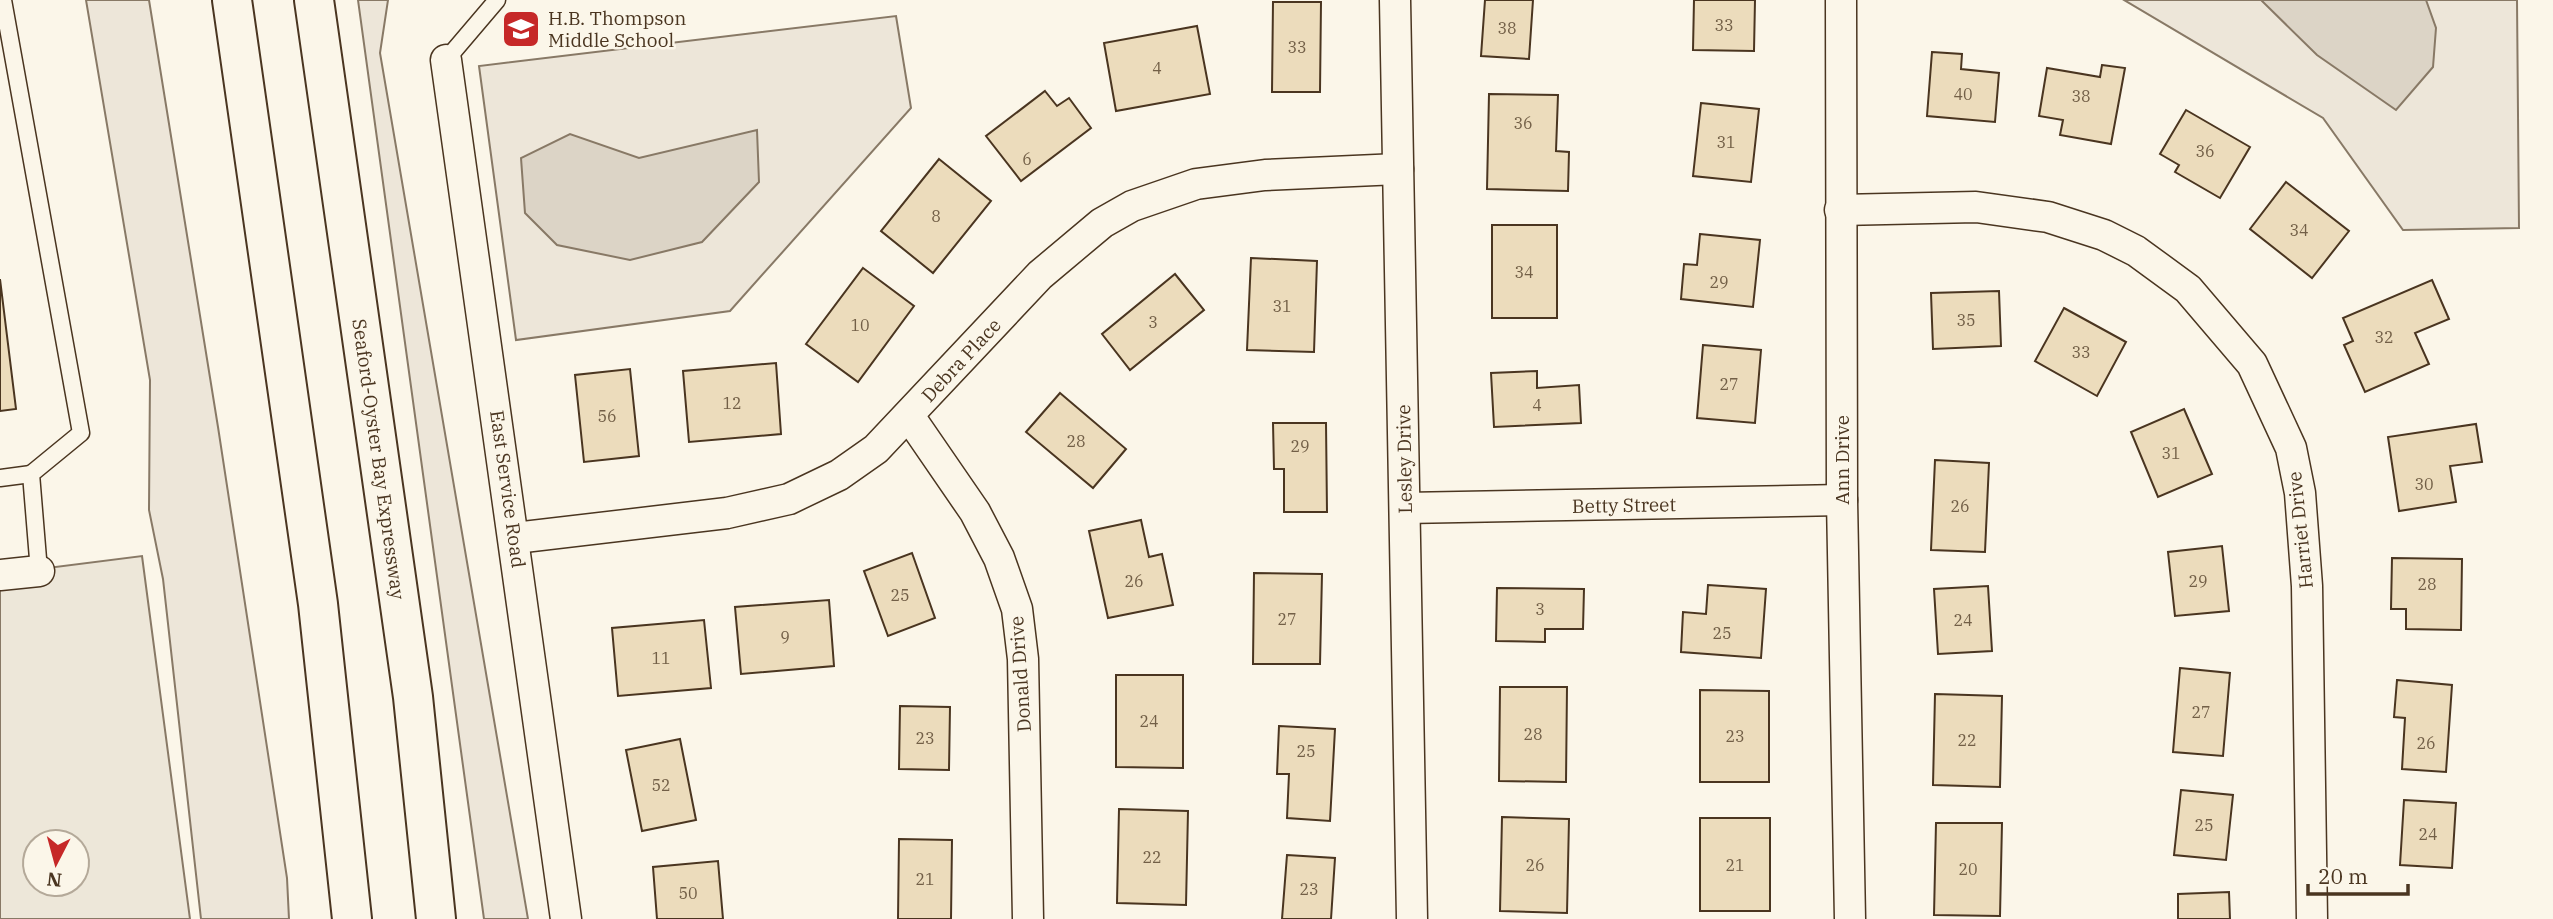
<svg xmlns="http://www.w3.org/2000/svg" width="2553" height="919" viewBox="0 0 2553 919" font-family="'IBM Plex Serif',serif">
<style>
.green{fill:#ede6d9;stroke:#887966;stroke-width:2}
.parking{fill:#ede7d9;stroke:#887966;stroke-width:2;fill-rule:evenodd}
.water{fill:#dcd4c6;stroke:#887966;stroke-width:2}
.building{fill:#ecdcbc;stroke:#4a3520;stroke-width:2}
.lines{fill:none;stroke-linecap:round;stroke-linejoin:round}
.service-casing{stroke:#4a3520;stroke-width:19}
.minor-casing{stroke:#4a3520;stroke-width:33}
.motorway-casing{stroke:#4a3520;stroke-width:42}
.service{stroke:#fbf6e9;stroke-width:16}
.minor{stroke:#fbf6e9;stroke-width:30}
.motorway{stroke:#fbf6e9;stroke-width:38}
.labels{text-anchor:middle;stroke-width:5;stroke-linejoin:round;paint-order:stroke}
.number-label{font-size:16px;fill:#725f47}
.poi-label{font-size:19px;fill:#4a3520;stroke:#fbf6e9;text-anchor:start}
.street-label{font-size:19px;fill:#4a3520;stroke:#fbf6e9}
</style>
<rect width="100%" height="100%" fill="#fbf6e9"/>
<g class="green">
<polygon points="86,0 149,0 218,427 287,878 289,919 201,919 163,579 149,510 150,380"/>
<polygon points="358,0 388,0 380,53 528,919 484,919"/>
<polygon points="2124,0 2517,0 2519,228 2403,230 2323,118"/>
<polygon points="896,16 911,108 730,311 516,340 479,66"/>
</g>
<path class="parking" d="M142,556L190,919H0V574ZM35,842H77V884H35Z"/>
<g class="water">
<polygon points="2261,0 2426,0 2436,28 2433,67 2396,110 2317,55"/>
<polygon points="757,130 759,182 702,242 630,260 557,245 525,213 521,158 570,134 639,158"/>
</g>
<g class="building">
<polygon points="1485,0 1533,0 1529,59 1481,56"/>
<polygon points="1694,0 1755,0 1754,51 1693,50"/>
<polygon points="1273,2 1321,2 1320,92 1272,92"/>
<polygon points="1197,26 1210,94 1116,111 1104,43"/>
<polygon points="1932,52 1962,54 1961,69 1999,73 1995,122 1927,116"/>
<polygon points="2102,65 2125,68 2111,144 2060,135 2063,120 2039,116 2047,68 2100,77"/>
<polygon points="1045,91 1057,106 1069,98 1091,128 1021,181 986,136"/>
<polygon points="1489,94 1558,95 1556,151 1569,152 1568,191 1487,189"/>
<polygon points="1701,103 1759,109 1751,182 1693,176"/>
<polygon points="2186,110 2250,147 2220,198 2175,172 2179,165 2160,154"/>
<polygon points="939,159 991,201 933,273 881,231"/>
<polygon points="2286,182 2349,231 2312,278 2250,229"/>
<rect x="1492" y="225" width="65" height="93"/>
<polygon points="1700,234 1760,240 1753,307 1681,299 1684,264 1697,265"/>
<polygon points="1251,258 1317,261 1314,352 1247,350"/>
<polygon points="863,268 914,306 858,382 806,344"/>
<polygon points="1175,274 1204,310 1130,370 1102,334"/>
<polygon points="0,279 16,409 0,411"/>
<polygon points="2432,280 2449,319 2415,333 2429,364 2365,392 2344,345 2353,341 2343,318"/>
<polygon points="1999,291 2001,346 1933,349 1931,293"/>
<polygon points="2064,308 2126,342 2097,396 2035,361"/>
<polygon points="1703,345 1761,350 1755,423 1697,418"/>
<polygon points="776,363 781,434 689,442 683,371"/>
<polygon points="630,369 639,456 584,462 575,375"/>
<polygon points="1537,371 1537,388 1579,385 1581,423 1494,427 1491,373"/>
<polygon points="1060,393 1126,449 1093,488 1026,432"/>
<polygon points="2184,409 2212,474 2158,497 2131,432"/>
<polygon points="1273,423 1326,423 1327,512 1284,512 1284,469 1274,469"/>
<polygon points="2476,424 2482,462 2450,466 2456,502 2399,511 2388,437"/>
<polygon points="1935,460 1989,463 1985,552 1931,550"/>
<polygon points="1141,520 1149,557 1162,554 1173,605 1108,618 1089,531"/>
<polygon points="2222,546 2229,611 2175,616 2168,552"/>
<polygon points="912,553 935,618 888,636 864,571"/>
<polygon points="2392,558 2462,559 2461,630 2406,629 2406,609 2391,609"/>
<polygon points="1254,573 1322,574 1320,664 1253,664"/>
<polygon points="1708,585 1766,589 1761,658 1681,652 1683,612 1706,614"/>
<polygon points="1988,586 1992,651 1938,654 1934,589"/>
<polygon points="1497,588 1584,589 1583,629 1545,629 1545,642 1496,641"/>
<polygon points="829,600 834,666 741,674 735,607"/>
<polygon points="704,620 711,688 618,696 612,628"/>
<polygon points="2180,668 2230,673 2223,756 2173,752"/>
<polygon points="1116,675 1183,675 1183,768 1116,767"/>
<polygon points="2397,680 2452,685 2446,772 2402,769 2405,718 2394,717"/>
<polygon points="1500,687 1567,687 1566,782 1499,781"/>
<polygon points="1700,690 1769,691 1769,782 1700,782"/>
<polygon points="1935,694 2002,696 2000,787 1933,785"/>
<polygon points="900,706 950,707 949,770 899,769"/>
<polygon points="1279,726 1335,729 1330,821 1287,818 1289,774 1277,774"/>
<polygon points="680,739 696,820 642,831 626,750"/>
<polygon points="2181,790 2233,795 2226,860 2174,855"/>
<polygon points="2404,800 2456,803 2452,868 2400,865"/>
<polygon points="1119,809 1188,811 1186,905 1117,903"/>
<polygon points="1502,817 1569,819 1567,913 1500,911"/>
<rect x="1700" y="818" width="70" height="93"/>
<polygon points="1936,823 2002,823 2000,916 1934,915"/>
<polygon points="899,839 952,840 951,919 898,919"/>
<polygon points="1287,855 1335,858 1331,919 1282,919"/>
<polygon points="718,861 723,919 657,919 653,867"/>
<polygon points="2229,892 2230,919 2178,919 2178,894"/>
</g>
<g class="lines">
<defs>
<g id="service">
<polyline points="3,0 81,433 31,474 39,571"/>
<polyline points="446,60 497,0"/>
<polyline points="0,478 31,474"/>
</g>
<g id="minor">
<polyline points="1395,0 1412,919"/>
<polyline points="1841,0 1842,500 1850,919"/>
<polyline points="446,60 566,919"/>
<polyline points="1840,210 1976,207 2048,217 2104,235 2136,251 2188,289 2252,364 2291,448 2300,493 2307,586 2312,919"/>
<polyline points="909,416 975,512 999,558 1017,609 1023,659 1028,919"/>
<polyline points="1405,508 1842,500"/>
<polyline points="515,538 727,513 789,499 839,475 876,449 1040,275 1102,223 1132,206 1196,184 1265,175 1398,169"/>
<polyline points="0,575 39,571"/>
</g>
<g id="motorway">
<polyline points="232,0 318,604 352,919"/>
<polyline points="314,0 413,697 436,919"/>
</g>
</defs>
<use href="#service" class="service-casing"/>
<use href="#minor" class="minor-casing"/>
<use href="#motorway" class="motorway-casing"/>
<use href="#service" class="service"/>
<use href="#minor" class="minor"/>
<use href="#motorway" class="motorway"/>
</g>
<defs>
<symbol id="school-square" viewBox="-11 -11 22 22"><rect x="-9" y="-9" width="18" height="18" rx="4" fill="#c62828" stroke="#fbf6e9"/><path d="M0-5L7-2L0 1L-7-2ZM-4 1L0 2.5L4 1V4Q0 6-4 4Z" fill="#fff"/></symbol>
</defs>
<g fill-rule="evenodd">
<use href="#school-square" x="499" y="7" width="44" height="44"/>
</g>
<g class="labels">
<g class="number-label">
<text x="1724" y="31">33</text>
<text x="1507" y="34">38</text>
<text x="1297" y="53">33</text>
<text x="1157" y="74">4</text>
<text x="1963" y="100">40</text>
<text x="2081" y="102">38</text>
<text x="1523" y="129">36</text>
<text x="1726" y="148">31</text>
<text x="2205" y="157">36</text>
<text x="1027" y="165">6</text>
<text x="936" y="222">8</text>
<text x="2299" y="236">34</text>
<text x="1524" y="278">34</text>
<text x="1719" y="288">29</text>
<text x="1282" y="312">31</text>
<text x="1966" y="326">35</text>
<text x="1153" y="328">3</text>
<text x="860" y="331">10</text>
<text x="2384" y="343">32</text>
<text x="2081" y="358">33</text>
<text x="1729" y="390">27</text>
<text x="732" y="409">12</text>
<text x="1537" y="411">4</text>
<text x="607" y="422">56</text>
<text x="1076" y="447">28</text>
<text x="1300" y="452">29</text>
<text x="2171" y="459">31</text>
<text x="2424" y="490">30</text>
<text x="1960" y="512">26</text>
<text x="1134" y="587">26</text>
<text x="2198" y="587">29</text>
<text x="2427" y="590">28</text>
<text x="900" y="601">25</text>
<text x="1540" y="615">3</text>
<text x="1287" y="625">27</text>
<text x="1963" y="626">24</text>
<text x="1722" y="639">25</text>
<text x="785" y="643">9</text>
<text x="661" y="664">11</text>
<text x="2201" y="718">27</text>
<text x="1149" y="727">24</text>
<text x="1533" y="740">28</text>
<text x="1735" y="742">23</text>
<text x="925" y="744">23</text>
<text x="1967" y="746">22</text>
<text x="2426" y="749">26</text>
<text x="1306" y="757">25</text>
<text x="661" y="791">52</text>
<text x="2204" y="831">25</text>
<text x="2428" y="840">24</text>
<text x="1152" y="863">22</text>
<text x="1535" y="871">26</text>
<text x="1735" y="871">21</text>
<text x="1968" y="875">20</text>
<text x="925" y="885">21</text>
<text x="1309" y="895">23</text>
<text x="688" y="899">50</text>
</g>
<g class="poi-label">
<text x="548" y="25">H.B. Thompson<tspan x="548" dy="22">Middle School</tspan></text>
</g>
<g class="street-label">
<text transform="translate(961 360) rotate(-47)" y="7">Debra Place</text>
<text transform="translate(379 459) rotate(82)" y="7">Seaford-Oyster Bay Expressway</text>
<text transform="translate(1404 459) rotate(-91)" y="7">Lesley Drive</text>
<text transform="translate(1842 460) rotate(-90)" y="7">Ann Drive</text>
<text transform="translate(508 489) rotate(82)" y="7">East Service Road</text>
<text transform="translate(1624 505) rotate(-1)" y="7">Betty Street</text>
<text transform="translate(2300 530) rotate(-96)" y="7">Harriet Drive</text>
<text transform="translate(1020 674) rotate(-94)" y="7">Donald Drive</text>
</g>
</g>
<g transform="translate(56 863) rotate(186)"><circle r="33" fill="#fbf6e9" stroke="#b4a999" stroke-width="2"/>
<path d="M0-5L12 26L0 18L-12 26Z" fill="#c62828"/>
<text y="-10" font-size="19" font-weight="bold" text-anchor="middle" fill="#4a3520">N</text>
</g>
<path d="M2308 884v10h100v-10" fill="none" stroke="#4a3520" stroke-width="3.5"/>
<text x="2318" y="884" font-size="21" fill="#4a3520" stroke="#fbf6e9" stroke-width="5" paint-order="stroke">20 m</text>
</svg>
